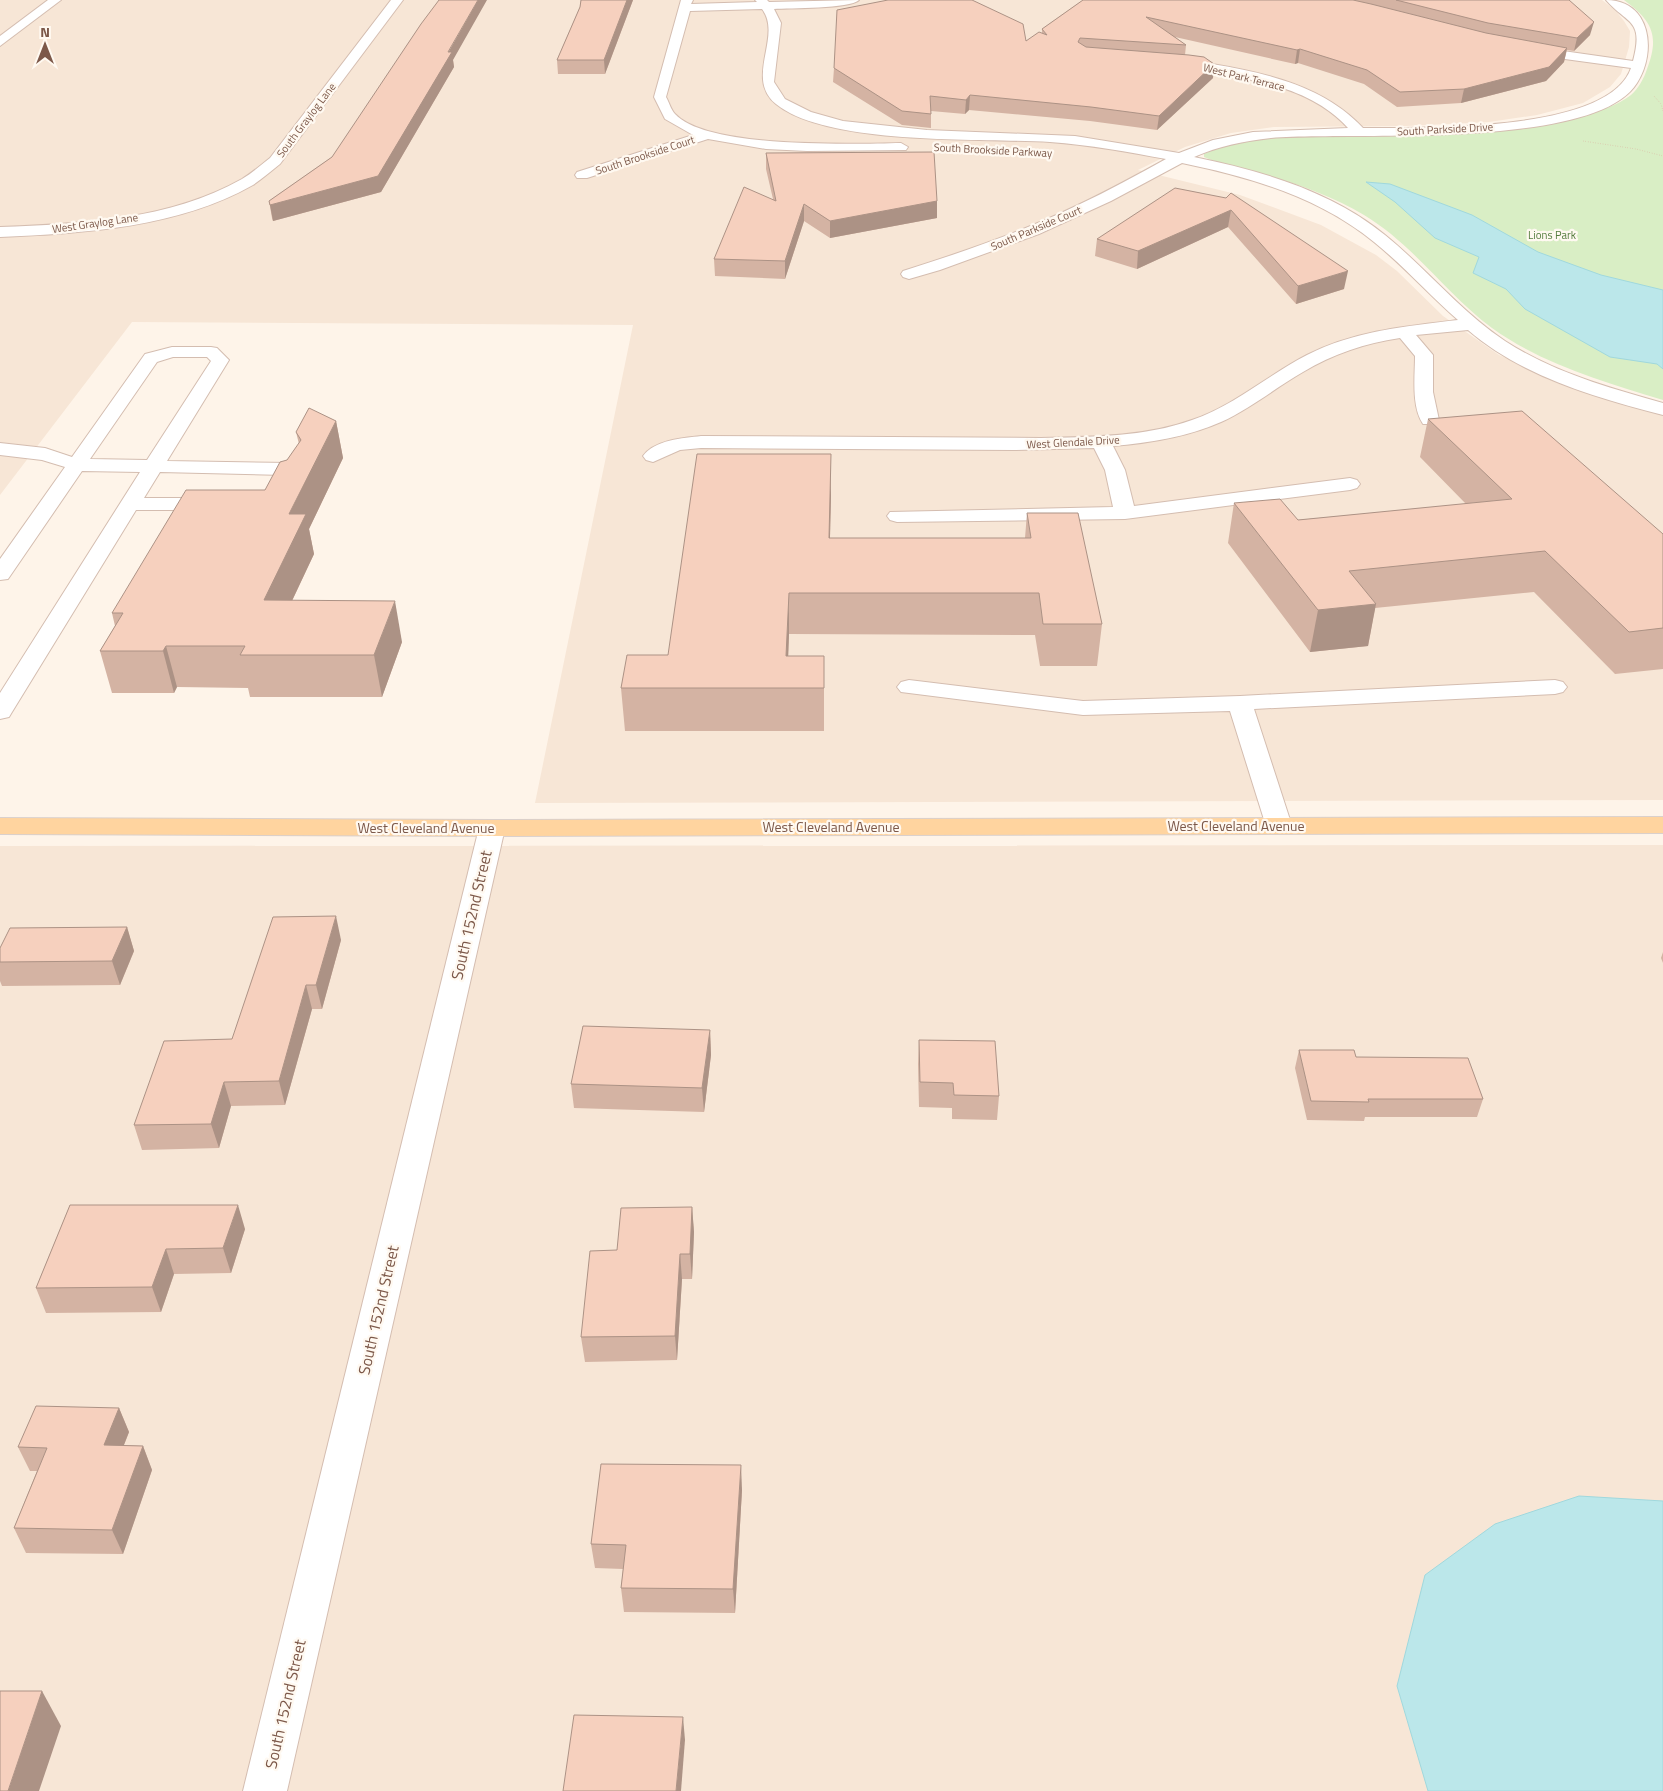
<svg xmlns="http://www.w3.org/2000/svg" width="1663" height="1791" viewBox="0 0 1663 1791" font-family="'Titillium Web',sans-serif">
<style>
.residential{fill:#f7e6d6}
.green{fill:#d9eec5}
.water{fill:#bbe7ea;stroke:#a0d8dd}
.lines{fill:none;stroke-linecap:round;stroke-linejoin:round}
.minor-casing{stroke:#d4bdb0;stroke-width:2}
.major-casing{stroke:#dad0cc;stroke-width:2}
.path{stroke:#dcb3a0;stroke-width:1;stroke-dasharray:0.5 2;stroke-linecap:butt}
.minor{fill:#fff;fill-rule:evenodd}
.major{fill:#ffd49f;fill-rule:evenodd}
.wall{fill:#d4b3a3}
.shaded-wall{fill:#ac9285}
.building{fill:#f6d0be;stroke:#ac9285}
.labels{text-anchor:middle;stroke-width:4.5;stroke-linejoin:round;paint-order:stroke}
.far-street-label{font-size:11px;fill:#7c5849;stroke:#fff9f1}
.far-park-label{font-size:11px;fill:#547c3d;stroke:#fff9f1}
.street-label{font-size:14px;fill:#7c5849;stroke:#fff9f1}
.near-street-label{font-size:16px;fill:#7c5849;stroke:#fff9f1}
</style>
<rect width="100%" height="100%" fill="#fef4e9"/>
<g class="residential">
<polygon points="0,0 1602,0 1615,10 1624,21 1630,31 1629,47 1621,74 1610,87 1583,103 1537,115 1489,122 1406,126 1274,127 1231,133 1185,147 1138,170 1240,195 1321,225 1376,255 1397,271 1443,316 1499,355 1607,399 1663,415 1663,800 535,803 633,325 132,322 0,495"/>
<polygon points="1663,845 1663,1791 0,1791 0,846"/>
</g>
<path class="green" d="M1624,0H1663V400C1605,382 1542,364 1492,328C1446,294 1414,245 1364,215C1331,195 1292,182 1255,172C1239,167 1220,164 1204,157V154C1262,125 1351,138 1415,135C1470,132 1526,122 1581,116C1598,111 1617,106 1631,95C1639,88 1644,78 1647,69C1660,35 1652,21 1624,0Z"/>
<g class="water">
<polygon points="1366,182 1390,184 1472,215 1538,252 1601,275 1663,290 1663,369 1657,364 1610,357 1525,309 1506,289 1473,273 1479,257 1435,238 1395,202"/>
<polygon points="1579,1496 1663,1501 1663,1791 1428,1791 1397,1686 1425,1575 1495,1524"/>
</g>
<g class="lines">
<defs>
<g id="minor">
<polygon points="48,0 61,0 0,46 0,36"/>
<path d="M391,0H403L280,164C271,171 262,179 253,185C177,228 85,233 0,237V227C82,224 169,220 242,179C252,173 261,165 270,158Z"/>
<path d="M681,0H693L691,4L757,2L755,0H767L769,2L859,0C850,9 789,8 774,9L781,23L774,82L785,99L811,112L843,121L927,130L1075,136L1179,153L1213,140L1253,132L1348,128C1303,79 1233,79 1174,65L1172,62L1174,59C1185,57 1200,62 1212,64C1266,73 1324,86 1363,128C1421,128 1609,133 1631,68L1528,54L1522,50L1528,46L1633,61C1644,19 1628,25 1606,0C1651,0 1657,52 1637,83C1595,151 1347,131 1271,138C1244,141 1219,146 1194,157C1262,171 1331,191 1385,235C1427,269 1460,311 1505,341C1553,372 1609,388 1663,403V415C1596,398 1521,376 1468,330L1416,335L1433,355V392L1439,420L1437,424H1423C1411,406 1415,376 1415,356L1400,338C1365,343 1333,354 1303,372C1275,388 1250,409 1221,422C1187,437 1149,443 1113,446L1125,470L1134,506L1350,478L1357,480L1360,484L1357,488L1350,490L1125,519L897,522L890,520L887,516L890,512L1113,507L1105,470L1094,448L1013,450L701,448L680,450L653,462L646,460L643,456C654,440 683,438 701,436L1041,438C1091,437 1145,437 1192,420C1234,406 1268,375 1307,355C1354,331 1406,326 1458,320C1429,295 1404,266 1374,242C1319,197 1250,177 1182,163L1111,201L1039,234L940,270L909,279L903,277L901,274L903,271C963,252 1022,232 1078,205C1108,191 1137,175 1166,159C1128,152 1090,145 1050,142C984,138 827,146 776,104C744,78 783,36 762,9L690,11L666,97C669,102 671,110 675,114C707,149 854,144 901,143L908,147L906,150L807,151L766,149L708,139L587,178H577L575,175L577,172L693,135L665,119L654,97Z"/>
<path d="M172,347H211L217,348L229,360L167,461L290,463L297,465L307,477L297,492L290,494L283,492L280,488L287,477L284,475L160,472L144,498H214L221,500L224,504L221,508L214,510H136L12,712L9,717L0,719V693L140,472L82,471L8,579L0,580V559L65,467L42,460L0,455V443L45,448L72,457L145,354ZM173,357H207L211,361L147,460L90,459L157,362Z"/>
<polygon points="909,680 1083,701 1240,696 1555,680 1563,682 1567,687 1563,692 1555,694 1254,709 1292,826 1288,832 1279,834 1270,832 1266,826 1230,711 1083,715 901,692 897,687 901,682"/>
<polygon points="492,820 501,822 505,828 287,1791 243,1791 479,828 483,822"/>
</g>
<polygon id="major" points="1663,817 1663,833 492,836 0,834 0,818 492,820"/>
</defs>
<use href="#minor" class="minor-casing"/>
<use href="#major" class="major-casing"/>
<g class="path">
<polyline points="1654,96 1661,104 1663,111"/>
<polyline points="1583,141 1636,149 1663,156"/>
</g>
<use href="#minor" class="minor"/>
<use href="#major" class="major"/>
</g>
<g class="wall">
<polygon points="581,0 633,0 605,74 558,74 557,60 580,7"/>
<polygon points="1083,0 1569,0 1590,35 1574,51 1567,50 1564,62 1546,81 1461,103 1397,107 1364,84 1298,63 1295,64 1175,37 1186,45 1185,55 1213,78 1157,130 1090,121 969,110 965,114 931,111 931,128 902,125 833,82 834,68 1026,41 1042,33 1042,29"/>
<polygon points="453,60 454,67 381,192 273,221 272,218 269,201 332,157"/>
<polygon points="766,153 937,201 937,218 830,238 804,221 785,279 715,276 714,259 773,199 766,169"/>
<polygon points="1226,198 1344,289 1296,304 1228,227 1137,269 1095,256 1097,239"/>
<polygon points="1428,419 1663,534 1663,669 1615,674 1534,592 1375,608 1368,646 1310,652 1228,543 1234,503 1298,520 1466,504 1420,457"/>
<polygon points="336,421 343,458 309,529 314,554 292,601 402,642 382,697 250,697 248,688 177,687 174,693 112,693 100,651 115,626 112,613 265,490 299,444 296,432"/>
<polygon points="831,493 830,538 1025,538 1027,513 1102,624 1097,666 1040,666 1035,635 789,634 788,656 824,656 824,731 625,731 621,688 668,655"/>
<polygon points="127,927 134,951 120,985 2,986 0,981 0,948"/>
<polygon points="341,940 322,1009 312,1009 285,1105 231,1106 219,1148 142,1150 134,1125 232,1039"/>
<polygon points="1663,952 1663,963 1661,958"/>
<polygon points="710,1030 711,1055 704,1112 574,1108 571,1084"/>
<polygon points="919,1040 999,1096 997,1120 952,1119 952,1108 919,1107 918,1064"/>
<polygon points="1299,1050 1356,1057 1483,1099 1477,1117 1365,1117 1364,1121 1307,1120 1295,1068"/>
<polygon points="70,1205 245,1229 231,1273 174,1274 161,1312 46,1313 36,1288"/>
<polygon points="692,1207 694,1232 692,1279 682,1279 677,1360 585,1362 581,1337 617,1250"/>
<polygon points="119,1408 129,1432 124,1445 143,1446 152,1470 123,1554 26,1553 14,1528 37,1471 30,1471 18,1447"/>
<polygon points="742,1490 735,1613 624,1612 621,1588 623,1569 595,1568 591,1544"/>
</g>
<g class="shaded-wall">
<polygon points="478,0 487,0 453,60 454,67 381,192 273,221 270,205 378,176"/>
<polygon points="627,0 633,0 605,74 604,60"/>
<polygon points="1594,22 1590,35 1574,51 1577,38"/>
<polygon points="1567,48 1564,62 1546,81 1461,103 1464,89"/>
<polygon points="1300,49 1298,63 1295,64 1297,50"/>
<polygon points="1214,64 1213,78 1157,130 1159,116"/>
<polygon points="970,95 969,110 965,114 966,100"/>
<polygon points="937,201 937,218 830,238 830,221"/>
<polygon points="804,204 804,221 785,279 785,261"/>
<polygon points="1231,210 1228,227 1137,269 1138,251"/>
<polygon points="1348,271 1344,289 1296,304 1298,286"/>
<polygon points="336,421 343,458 309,529 314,554 273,641 264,600 289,514"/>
<polygon points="831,454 831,493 829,579 829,538"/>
<polygon points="789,593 789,634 787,688 786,656"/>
<polygon points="395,601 402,642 382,697 374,655"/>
<polygon points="1376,604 1368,646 1310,652 1318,610"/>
<polygon points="166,646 177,687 174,693 163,651"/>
<polygon points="336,916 341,940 322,1009 316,985"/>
<polygon points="127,927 134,951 120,985 112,961"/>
<polygon points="306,985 312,1009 285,1105 279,1081"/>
<polygon points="710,1030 711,1055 704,1112 702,1088"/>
<polygon points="224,1082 231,1106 219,1148 211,1124"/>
<polygon points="238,1205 245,1229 231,1273 223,1248"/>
<polygon points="692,1207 694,1232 692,1279 690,1254"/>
<polygon points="166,1249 174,1274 161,1312 152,1287"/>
<polygon points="680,1254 682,1279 677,1360 675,1336"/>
<polygon points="119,1408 129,1432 114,1470 104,1445"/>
<polygon points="143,1446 152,1470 123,1554 112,1530"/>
<polygon points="741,1465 742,1490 735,1613 733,1589"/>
<polygon points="42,1691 61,1726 39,1791 8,1791"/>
<polygon points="683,1717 685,1740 681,1791 676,1791"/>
</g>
<g class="building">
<polygon points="439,0 478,0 448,52 452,52 378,176 270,205 269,201 332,157 421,24"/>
<polygon points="581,0 627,0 604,60 557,60 580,7"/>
<polygon points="888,0 972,0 1023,24 1026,41 1039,32 1047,35 1042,29 1083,0 1353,0 1371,4 1486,33 1567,48 1549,67 1464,89 1400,92 1367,70 1300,49 1297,50 1146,17 1186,45 1080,38 1078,42 1086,47 1189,55 1204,57 1214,64 1159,116 1091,107 970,95 966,100 930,96 931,114 902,111 834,68 837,10"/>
<polygon points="1396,0 1569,0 1594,22 1577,38 1488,23"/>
<polygon points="934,152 937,201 830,221 804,204 785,261 714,259 744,187 776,201 766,153"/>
<polygon points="1175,188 1226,198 1231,193 1348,271 1298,286 1231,210 1138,251 1097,239"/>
<polygon points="309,408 336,421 289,514 306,514 264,600 395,601 374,655 240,655 245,646 166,646 163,651 100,651 123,613 112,613 186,490 265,490 280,462 287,460 301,440 296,432"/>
<polygon points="1522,411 1663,534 1663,628 1629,632 1545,551 1349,571 1376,604 1318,610 1234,503 1280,499 1298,520 1512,499 1428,419"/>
<polygon points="697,454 831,454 829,538 1031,538 1027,513 1078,513 1102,624 1043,624 1039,593 789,593 786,656 824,656 824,688 621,688 627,655 668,655"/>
<polygon points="336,916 316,985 306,985 279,1081 224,1082 211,1124 134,1125 164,1041 232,1039 273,917"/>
<polygon points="127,927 112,961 0,962 0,948 10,928"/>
<polygon points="583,1026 710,1030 702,1088 571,1084"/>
<polygon points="919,1040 995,1041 999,1096 954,1095 953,1083 920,1082"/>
<polygon points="1299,1050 1354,1050 1356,1057 1468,1058 1483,1099 1368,1099 1369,1102 1311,1101"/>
<polygon points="70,1205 238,1205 223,1248 166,1249 152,1287 36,1288"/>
<polygon points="692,1207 690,1254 680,1254 675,1336 581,1337 590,1251 617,1250 621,1208"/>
<polygon points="36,1406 119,1408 104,1445 143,1446 112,1530 14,1528 47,1448 18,1447"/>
<polygon points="601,1464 741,1465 733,1589 621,1588 626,1545 591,1544"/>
<polygon points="0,1691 42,1691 8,1791 0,1791"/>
<polygon points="574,1715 683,1717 676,1791 563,1791"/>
</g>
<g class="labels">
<g class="far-street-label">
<text transform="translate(1244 77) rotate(14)" y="4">West Park Terrace</text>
<text transform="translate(306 120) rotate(-53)" y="4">South Graylog Lane</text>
<text transform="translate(1445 129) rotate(-3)" y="4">South Parkside Drive</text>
<text transform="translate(993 150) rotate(3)" y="4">South Brookside Parkway</text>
<text transform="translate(645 155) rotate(-18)" y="4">South Brookside Court</text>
<text transform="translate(95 223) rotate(-8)" y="4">West Graylog Lane</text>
<text transform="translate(1036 228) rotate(-23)" y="4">South Parkside Court</text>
<text transform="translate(1073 442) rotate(-3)" y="4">West Glendale Drive</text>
</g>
<g class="far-park-label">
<text x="1552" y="239">Lions Park</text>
</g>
<g class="street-label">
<text x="1236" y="831">West Cleveland Avenue</text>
<text x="831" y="832">West Cleveland Avenue</text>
<text x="426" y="833">West Cleveland Avenue</text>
</g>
<g class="near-street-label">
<text transform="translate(471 915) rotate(-77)" y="6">South 152nd Street</text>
<text transform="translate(378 1310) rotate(-77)" y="6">South 152nd Street</text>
<text transform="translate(285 1704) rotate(-77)" y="6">South 152nd Street</text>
</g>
</g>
<g transform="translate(45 45)" stroke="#fff9f1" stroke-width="4" paint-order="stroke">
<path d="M0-4L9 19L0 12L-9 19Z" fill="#7c5849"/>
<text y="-8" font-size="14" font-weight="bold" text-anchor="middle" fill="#7c5849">N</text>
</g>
</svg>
